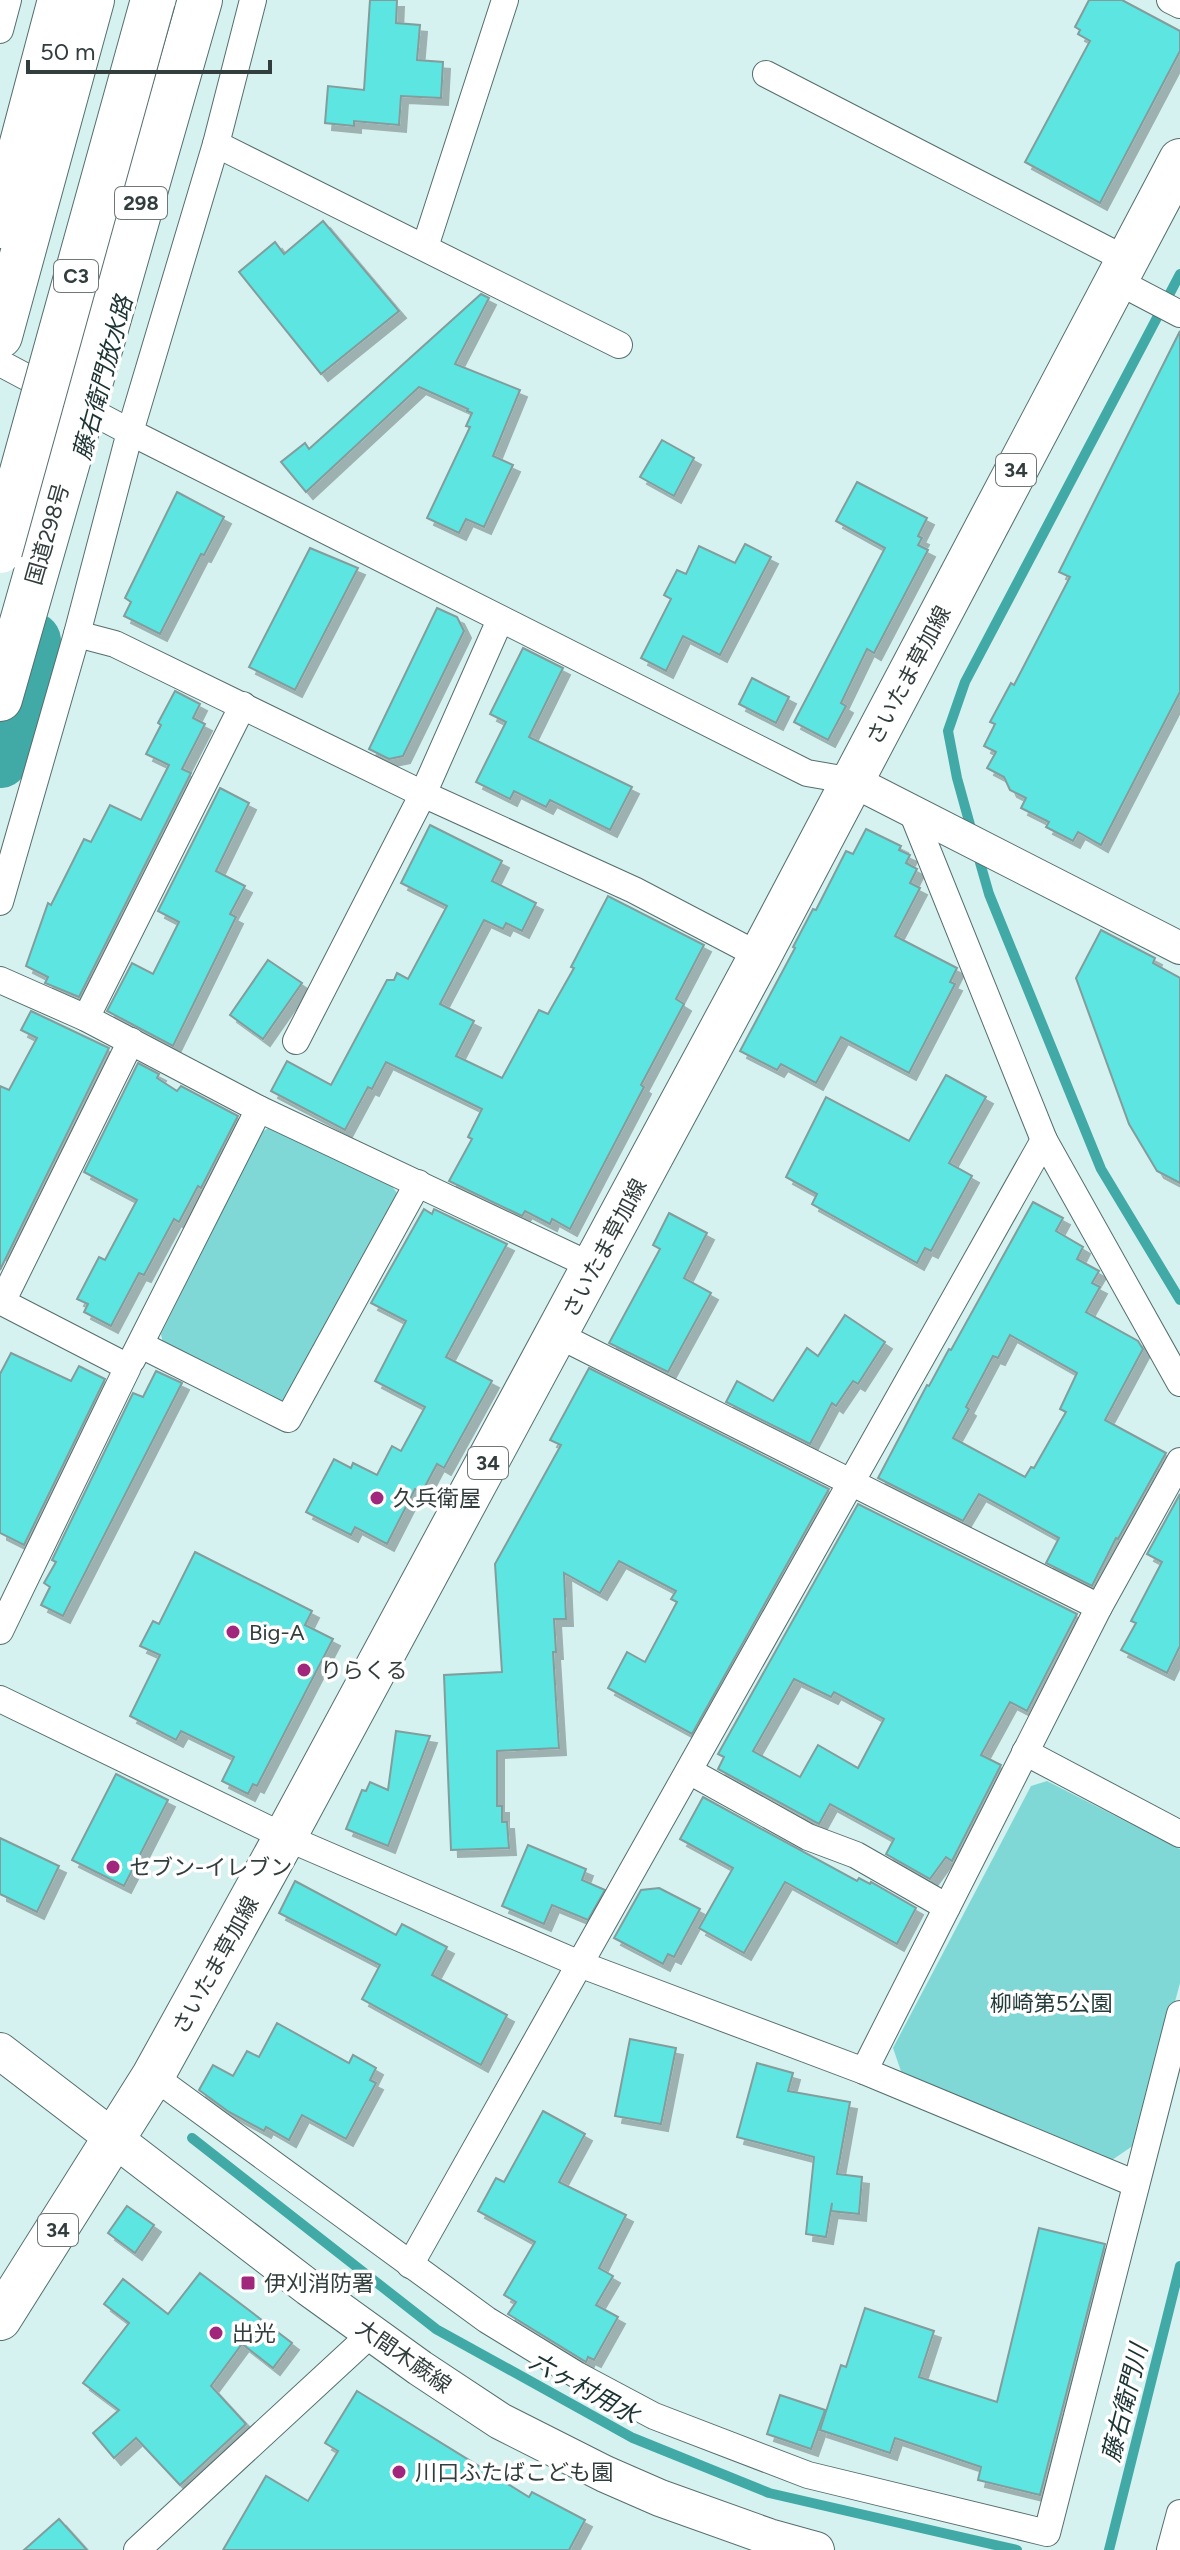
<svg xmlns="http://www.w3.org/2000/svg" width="1180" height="2550" viewBox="0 0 1180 2550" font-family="Figtree,'Noto Sans JP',sans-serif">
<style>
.green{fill:#7fd8d5}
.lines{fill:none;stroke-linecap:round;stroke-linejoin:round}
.stream{stroke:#41a9a6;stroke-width:10}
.river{stroke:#41a9a6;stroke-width:58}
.building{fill:#5ce5e1;stroke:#829d9c;stroke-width:2;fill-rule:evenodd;filter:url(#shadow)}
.minor-casing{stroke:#556e6d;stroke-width:28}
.tertiary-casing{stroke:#556e6d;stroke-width:34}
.secondary-casing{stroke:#556e6d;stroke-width:38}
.primary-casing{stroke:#556e6d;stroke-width:44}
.trunk-casing{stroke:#556e6d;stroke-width:46}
.motorway-casing{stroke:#556e6d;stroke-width:46}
.minor{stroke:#fff;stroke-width:26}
.tertiary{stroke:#fff;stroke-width:32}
.secondary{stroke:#fff;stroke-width:36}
.primary{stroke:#fff;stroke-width:42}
.trunk{stroke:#fff;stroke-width:44}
.motorway{stroke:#fff;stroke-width:44}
.motorway-bridge-casing{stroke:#556e6d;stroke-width:46;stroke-linecap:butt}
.motorway-bridge{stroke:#fff;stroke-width:44}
.poi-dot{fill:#a1277d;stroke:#fff;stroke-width:3}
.labels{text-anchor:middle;stroke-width:7;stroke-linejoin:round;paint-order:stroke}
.shield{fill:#fff;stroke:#707877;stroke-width:2}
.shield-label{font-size:20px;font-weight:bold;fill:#323e3d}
.street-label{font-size:22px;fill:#323e3d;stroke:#fff}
.poi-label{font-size:22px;fill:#323e3d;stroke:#fff;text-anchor:start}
.park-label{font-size:22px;fill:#233b39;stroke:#fff}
.water-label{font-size:24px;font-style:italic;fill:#1b3332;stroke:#fff}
</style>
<defs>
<filter id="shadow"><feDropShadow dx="7" dy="7" stdDeviation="0" flood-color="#0004"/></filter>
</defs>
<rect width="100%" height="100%" fill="#d5f1f0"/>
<g class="green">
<polygon points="271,1126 391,1185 397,1193 288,1398 279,1402 163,1344 161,1334 262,1132"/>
<polygon points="1047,1781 1180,1849 1180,1983 1137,2143 1112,2160 903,2077 893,2048 1031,1786"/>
</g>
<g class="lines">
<g class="stream">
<polyline points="972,832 957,778 948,731 965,682 1180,274"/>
<polyline points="977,852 989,894 1101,1169 1180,1300"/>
<polyline points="192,2138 436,2329 633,2438 769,2493 1017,2550"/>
<polyline points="1109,2550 1180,2266"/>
</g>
<polyline class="river" points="0,759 32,641"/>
</g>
<g class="building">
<polygon points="370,0 397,0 396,23 420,25 417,60 443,62 441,98 401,96 399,125 354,121 354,126 325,123 328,86 364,90"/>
<polygon points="1089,0 1122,0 1180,31 1180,51 1100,203 1025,162 1090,41 1078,34 1080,30 1075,27"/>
<polygon points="323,221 399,311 321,374 239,272 275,242 284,254"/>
<polygon points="481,294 489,298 455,364 520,390 493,456 513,465 484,527 466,519 459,533 427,518 470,427 466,426 472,413 467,411 468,409 419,387 306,492 281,462 305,443 309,449"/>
<polygon points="1180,331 1180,692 1101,845 1078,832 1073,841 1046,827 1049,822 1021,808 1026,798 1010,790 1004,777 987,768 996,752 984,746 995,724 990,722 1011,683 1014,685 1070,577 1059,572"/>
<polygon points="662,440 694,458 674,496 640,477"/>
<polygon points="857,482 927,518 918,536 922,538 918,545 928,550 874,653 867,649 841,703 846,706 828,740 794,722 885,548 836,521"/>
<polygon points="177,492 224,517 204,555 201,554 160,634 124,616 131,602 125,598"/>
<polygon points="745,544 771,557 720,655 683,636 666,671 641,658 671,599 664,595 677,570 686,574 699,546 735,563"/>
<polygon points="310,548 358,568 295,690 249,667"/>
<polygon points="437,608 457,617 464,631 403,756 389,759 369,749"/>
<polygon points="523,648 563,668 529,737 632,787 610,830 550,800 546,807 514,791 510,799 476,782 506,722 490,714"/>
<polygon points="752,678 789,697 776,723 739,704"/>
<polygon points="175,691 200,704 193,718 205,724 182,769 191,773 79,997 45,983 48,977 26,966 48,903 51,905 84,839 91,842 110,805 141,820 169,765 146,754 161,725 158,723"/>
<polygon points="220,788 249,803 216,871 245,886 230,914 236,917 173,1046 107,1011 132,963 153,974 179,922 158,911"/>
<polygon points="430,825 502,861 492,881 536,903 522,931 506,923 503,929 484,920 440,1004 474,1021 456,1056 502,1078 539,1010 548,1014 574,968 571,967 608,896 704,945 676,999 684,1004 641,1085 644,1087 570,1229 552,1219 550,1224 525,1211 522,1216 449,1181 472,1139 468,1137 482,1109 386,1062 372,1089 368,1087 345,1130 271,1091 287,1061 331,1085 387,980 394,980 397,973 408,979 447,906 401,883"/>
<polygon points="866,829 901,846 899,850 910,855 906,863 917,869 910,883 920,888 895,936 957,968 950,982 955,984 909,1073 841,1037 816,1083 781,1064 777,1070 740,1051 795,948 793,947 813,909 816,910 846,851 853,854"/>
<polygon points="1101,930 1155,958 1153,963 1180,978 1180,1183 1157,1171 1129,1124 1076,978"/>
<polygon points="268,960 302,983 263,1039 230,1015"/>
<polygon points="31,1011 109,1048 0,1270 0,1086 9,1090 37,1038 21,1030"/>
<polygon points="138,1063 159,1074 157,1078 177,1091 181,1086 238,1116 201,1188 198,1186 179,1222 174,1219 144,1275 139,1273 111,1326 84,1312 88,1304 77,1299 99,1257 105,1260 137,1200 84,1172"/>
<polygon points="946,1075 986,1097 949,1163 972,1176 931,1251 925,1248 917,1263 812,1204 817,1194 786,1177 826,1097 909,1141"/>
<path d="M1033,1202L1063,1218L1056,1231L1083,1247L1077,1259L1099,1271L1092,1283L1100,1287L1086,1312L1138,1341L1143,1349L1105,1420L1166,1453L1118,1539L1116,1538L1092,1586L1046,1563L1059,1538L979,1494L963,1521L878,1478L927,1385L929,1386L949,1349L951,1350ZM1010,1335L1077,1373L1060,1409L1066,1412L1034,1468L1031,1467L1025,1477L953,1438L969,1409L966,1407L993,1356L998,1358Z"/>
<polygon points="424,1209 432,1214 434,1209 507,1244 446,1357 492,1381 444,1468 437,1464 422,1492 415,1489 387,1544 355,1527 351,1535 306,1512 334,1459 351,1468 353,1463 377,1475 392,1446 401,1451 425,1407 375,1381 406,1321 371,1303"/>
<polygon points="669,1213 707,1233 684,1278 711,1293 668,1372 609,1343 660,1249 653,1245"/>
<polygon points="845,1315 885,1342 858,1384 853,1381 836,1406 832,1403 810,1444 726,1402 737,1381 773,1401 807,1348 818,1356"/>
<polygon points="11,1353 71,1381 79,1366 105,1379 24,1545 0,1533 0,1374"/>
<polygon points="589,1368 829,1489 692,1734 608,1688 627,1652 645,1662 677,1602 671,1599 676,1591 619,1561 600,1593 564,1573 566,1619 554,1619 556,1652 553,1652 559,1748 497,1751 497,1806 502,1806 502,1822 507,1822 509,1848 451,1850 444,1675 502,1672 495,1564 561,1445 550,1440"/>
<polygon points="156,1371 182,1383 63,1616 41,1605 50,1587 44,1583 56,1562 52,1560 133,1393 143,1397"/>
<polygon points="1180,1494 1180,1646 1167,1673 1121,1650 1136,1623 1131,1621 1162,1562 1147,1554"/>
<path d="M858,1504L1077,1614L1027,1711L1010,1702L981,1755L1001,1765L952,1861L946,1857L930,1879L886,1854L894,1839L830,1804L819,1824L718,1769L724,1757L718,1754ZM794,1679L831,1697L834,1692L884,1719L858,1768L818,1745L800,1777L753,1751Z"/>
<polygon points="195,1552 312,1611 305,1625 333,1639 257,1786 253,1784 248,1794 222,1781 234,1757 181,1731 176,1740 130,1716 160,1655 140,1646 153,1621 159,1624"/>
<polygon points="396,1731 430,1736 388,1846 346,1829 362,1790 366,1791 370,1782 388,1790"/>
<polygon points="116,1774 168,1800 124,1886 72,1860"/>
<polygon points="703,1797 857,1881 859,1878 870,1884 871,1882 916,1908 897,1944 785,1882 744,1953 699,1928 733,1868 680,1839"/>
<polygon points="0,1838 59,1866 37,1912 0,1894"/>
<polygon points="528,1845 586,1869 582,1880 605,1890 588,1920 552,1905 544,1924 502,1906"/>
<polygon points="295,1881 396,1935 402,1924 447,1947 432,1975 507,2015 481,2065 362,1999 380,1965 279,1913"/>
<polygon points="659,1888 700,1909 674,1957 668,1954 663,1964 614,1938 641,1890"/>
<polygon points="277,2023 349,2063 353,2055 376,2068 370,2080 376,2083 346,2139 302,2115 289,2140 266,2127 264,2131 229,2112 199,2090 213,2065 233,2076 247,2051 259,2057"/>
<polygon points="630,2039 676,2048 661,2124 615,2116"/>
<polygon points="757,2063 793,2073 788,2091 850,2102 837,2174 862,2177 859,2214 831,2211 832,2203 826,2237 806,2234 814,2157 737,2137"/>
<polygon points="543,2111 585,2134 559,2182 626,2215 599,2268 613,2276 596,2305 618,2317 594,2360 588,2357 586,2362 508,2314 516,2302 504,2295 535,2242 478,2211 496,2178 504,2182"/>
<polygon points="127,2206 154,2225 135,2253 108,2233"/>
<polygon points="1039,2228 1105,2244 1040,2495 978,2480 981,2467 895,2438 890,2453 820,2430 841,2365 846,2367 865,2308 934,2331 919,2377 997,2402"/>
<polygon points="200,2273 292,2343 273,2368 242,2344 211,2386 246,2424 180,2485 136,2438 114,2458 93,2433 119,2410 83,2383 129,2323 104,2304 123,2279 168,2314"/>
<polygon points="357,2391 529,2497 532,2492 585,2520 569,2550 223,2550 266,2476 308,2501 338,2451 325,2443"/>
<polygon points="780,2395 825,2410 811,2449 767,2434"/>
<polygon points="59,2519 87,2550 24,2550"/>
</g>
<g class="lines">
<defs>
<g id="minor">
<polyline points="253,0 216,144 130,432 807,773 853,781"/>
<polyline points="1170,0 1180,5"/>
<polyline points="0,30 8,0"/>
<polyline points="766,74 1127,260"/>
<polyline points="216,144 619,345"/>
<polyline points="425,247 505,0"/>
<polyline points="1117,281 1180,314"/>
<polyline points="0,363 130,432 77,634 0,902"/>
<polyline points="77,634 115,644 423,794 634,890 760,956"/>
<polyline points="912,812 1044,1140 1180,1383"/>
<polyline points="0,980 86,1018 259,1109 594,1267"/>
<polyline points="86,1018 243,705"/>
<polyline points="296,1041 423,794 500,620"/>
<polyline points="558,1335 1099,1607 1180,1461"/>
<polyline points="141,1345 288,1419 418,1183"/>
<polyline points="132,1360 259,1109"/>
<polyline points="0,1631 128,1367 2,1302 131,1041"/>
<polyline points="0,1699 285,1837 582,1965 864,2071 1136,2184"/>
<polyline points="1025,1752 1180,1834"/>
<polyline points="689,1771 808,1837 856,1855 947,1907"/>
<polyline points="864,2071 1099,1607"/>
<polyline points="153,2076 487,2320 577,2375 654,2416 808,2475 1047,2533 1180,2014"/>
<path d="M410,2265C624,1892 832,1515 1044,1140"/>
<polyline points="137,2550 371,2334"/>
<polyline points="1170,2550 1180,2513"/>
</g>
<polyline id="tertiary" points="853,781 1180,948"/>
<polyline id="secondary" points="0,2051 309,2288 420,2368 500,2421 605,2474 660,2498 769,2537 816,2550"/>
<polyline id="primary" points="0,2319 153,2076 285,1837 760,956 1180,160"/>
<g id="trunk">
<polyline points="0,226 60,0"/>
<polyline points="0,699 200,0"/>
</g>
<polyline id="motorway" points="0,336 92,0"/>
</defs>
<use href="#minor" class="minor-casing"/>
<use href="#tertiary" class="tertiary-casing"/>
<use href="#secondary" class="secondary-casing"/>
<use href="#primary" class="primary-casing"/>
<use href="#trunk" class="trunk-casing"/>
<use href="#motorway" class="motorway-casing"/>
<use href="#minor" class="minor"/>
<use href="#tertiary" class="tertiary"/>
<use href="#secondary" class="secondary"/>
<use href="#primary" class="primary"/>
<use href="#trunk" class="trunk"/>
<use href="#motorway" class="motorway"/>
<defs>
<polyline id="motorway-bridge" points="0,551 153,0"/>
</defs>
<use href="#motorway-bridge" class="motorway-bridge-casing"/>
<use href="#motorway-bridge" class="motorway-bridge"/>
</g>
<g class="poi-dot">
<circle cx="377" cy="1498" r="8"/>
<circle cx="233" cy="1632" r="8"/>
<circle cx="304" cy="1670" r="8"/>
<circle cx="113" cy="1867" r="8"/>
<rect x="240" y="2275" width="16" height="16" rx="4"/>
<circle cx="216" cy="2333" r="8"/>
<circle cx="399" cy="2472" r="8"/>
</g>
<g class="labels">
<g class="shield">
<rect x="115" y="187" width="52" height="32" rx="6"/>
<rect x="54" y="260" width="44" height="32" rx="6"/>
<rect x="996" y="454" width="40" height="32" rx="6"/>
<rect x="468" y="1447" width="40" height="32" rx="6"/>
<rect x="38" y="2214" width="40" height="32" rx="6"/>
</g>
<g class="shield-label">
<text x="141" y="210">298</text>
<text x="76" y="283">C3</text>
<text x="1016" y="477">34</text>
<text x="488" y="1470">34</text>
<text x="58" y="2237">34</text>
</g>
<g class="street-label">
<text transform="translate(47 534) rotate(-74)" y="8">国道298号</text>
<text transform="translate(908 675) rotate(-62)" y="8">さいたま草加線</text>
<text transform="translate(604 1248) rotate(-62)" y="8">さいたま草加線</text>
<text transform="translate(215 1965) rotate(-61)" y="8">さいたま草加線</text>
<text transform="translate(404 2356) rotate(35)" y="8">大間木蕨線</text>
</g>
<g class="poi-label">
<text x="393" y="1506">久兵衛屋</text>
<text x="249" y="1640">Big-A</text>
<text x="320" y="1678">りらくる</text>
<text x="129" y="1875">セブン-イレブン</text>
<text x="264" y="2291">伊刈消防署</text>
<text x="232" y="2341">出光</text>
<text x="415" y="2480">川口ふたばこども園</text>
</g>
<g class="park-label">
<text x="1051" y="2011">柳崎第5公園</text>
</g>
<g class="water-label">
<text transform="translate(103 378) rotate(-75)" y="8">藤右衛門放水路</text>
<text transform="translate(584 2388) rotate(29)" y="8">六ヶ村用水</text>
<text transform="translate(1125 2403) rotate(-76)" y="8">藤右衛門川</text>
</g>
</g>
<path d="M28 60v12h242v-12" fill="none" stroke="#323e3d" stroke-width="4"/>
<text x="40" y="60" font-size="24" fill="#323e3d" stroke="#ffffff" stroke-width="6" paint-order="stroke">50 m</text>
</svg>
